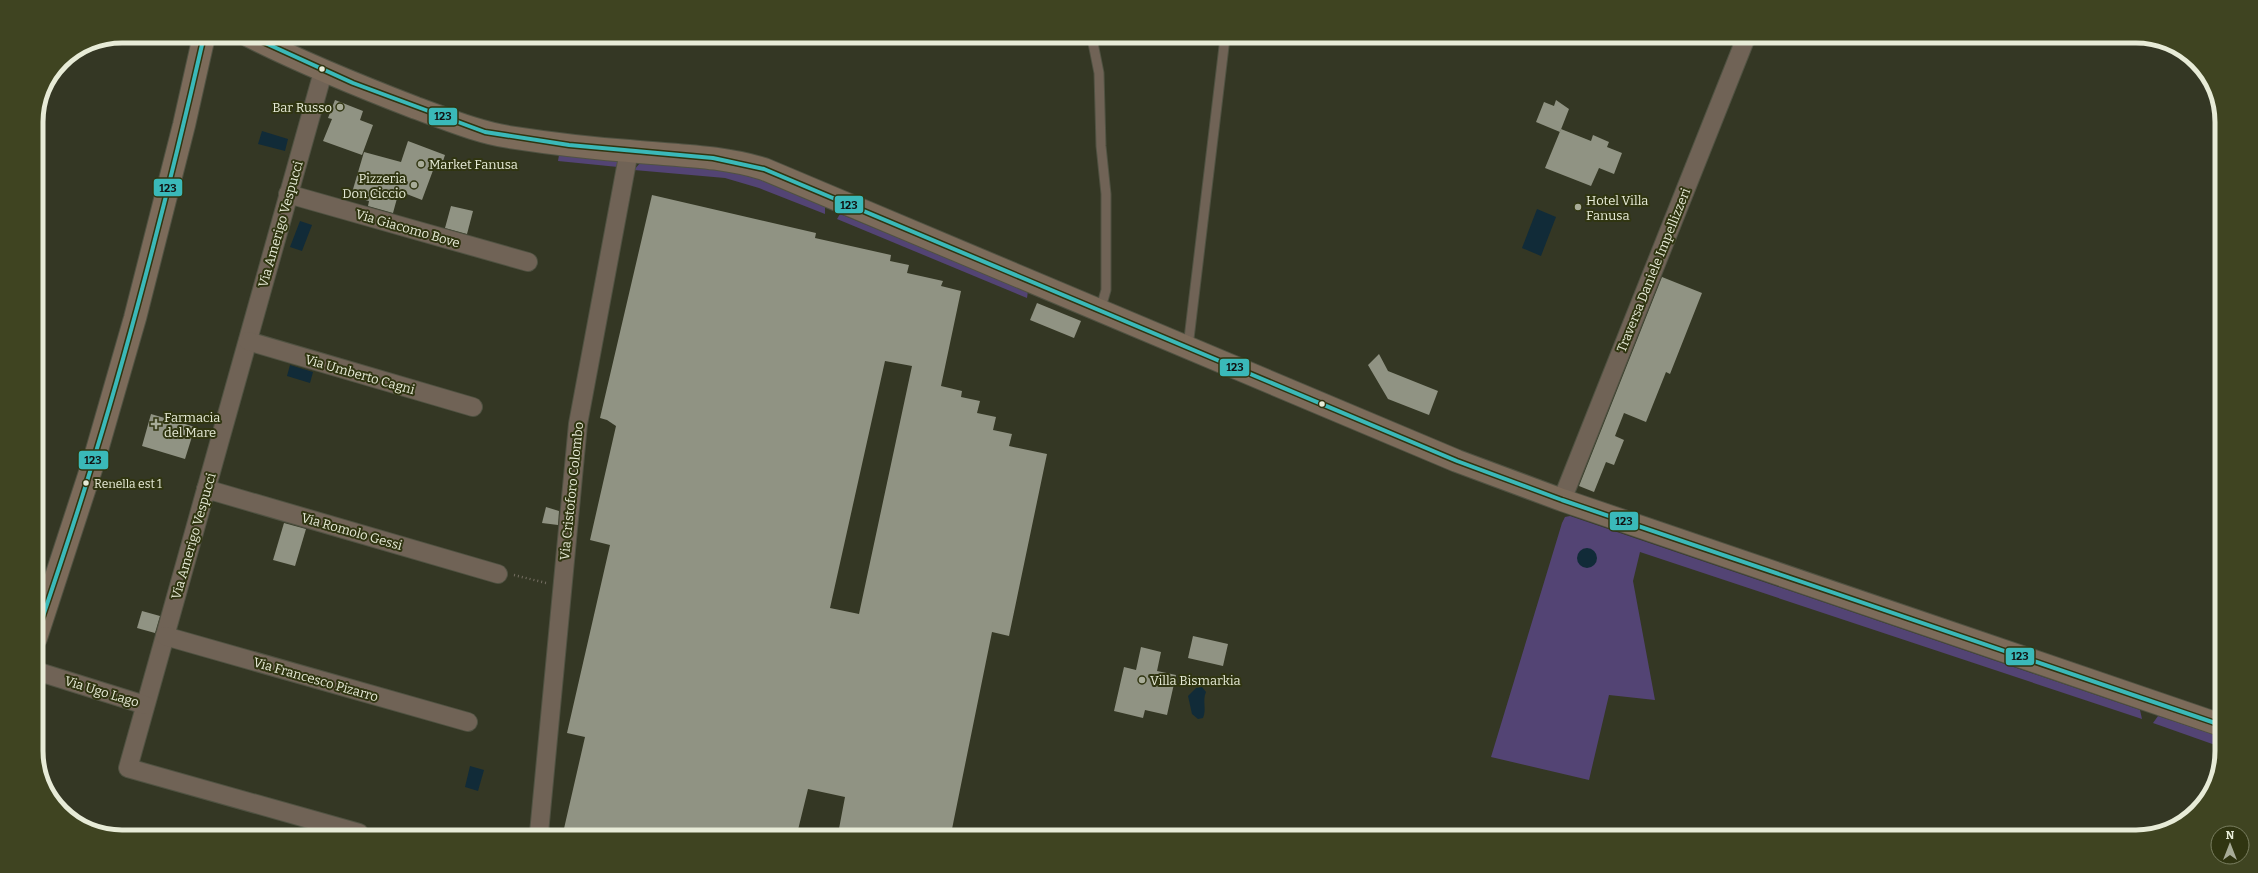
<svg xmlns="http://www.w3.org/2000/svg" width="2258" height="873" viewBox="0 0 2258 873" font-family="Bitter,serif">
<style>
.green{fill:#534474}
.water{fill:#112b38}
.building{fill:#909383;fill-rule:evenodd}
.lines{fill:none;stroke-linecap:round;stroke-linejoin:round}
.lane-casing{stroke:#505242;stroke-width:11}
.street-casing{stroke:#505242;stroke-width:20}
.secondary-casing{stroke:#505242;stroke-width:24}
.path{stroke:#756e62;stroke-width:2.5;stroke-dasharray:1 3;stroke-linecap:butt}
.lane{stroke:#706356;stroke-width:9}
.street{stroke:#706356;stroke-width:18}
.secondary{stroke:#7c6b5a;stroke-width:22}
.bus-1-casing{stroke:#303511;stroke-width:7}
.bus-1{stroke:#3ab9b9;stroke-width:4}
.bus-dot{fill:#e7ebd7;stroke:#303511;stroke-width:1.5}
.poi-dot{fill:#a8ac98;stroke:#303511;stroke-width:1.5}
.labels{text-anchor:middle;stroke-width:4;stroke-linejoin:round;paint-order:stroke}
.bus-label{font-size:12px;fill:#e7ebd7;stroke:#303511;text-anchor:start}
.poi-label{font-size:13px;fill:#e7ebd7;stroke:#303511;text-anchor:start}
.street-label{font-size:13px;fill:#e7ebd7;stroke:#303511}
.rim{fill:none;stroke:#e7ebd7;stroke-width:5}
.line-badge{stroke:#303511;stroke-width:1.5}
.pale-badge-label{font-size:11px;text-anchor:middle;font-weight:bold;fill:#111}
</style>
<rect width="100%" height="100%" fill="#343724"/>
<g class="green">
<polygon points="559,155 617,161 618,167 558,161"/>
<polygon points="640,163 729,171 761,180 825,207 825,214 759,188 725,178 634,170"/>
<polygon points="840,214 1028,291 1027,298 837,219"/>
<polygon points="1570,516 2140,710 2142,719 1640,552 1633,581 1655,700 1609,695 1589,780 1491,757 1562,523 1565,517"/>
<polygon points="2158,716 2218,736 2218,746 2153,723"/>
</g>
<g class="water">
<polygon points="262,131 288,139 285,151 258,144"/>
<polygon points="1537,209 1556,217 1541,256 1522,248"/>
<polygon points="300,221 312,225 302,251 290,247"/>
<polygon points="290,365 313,372 310,383 287,376"/>
<circle cx="1587" cy="558" r="10"/>
<path d="M1202,687L1206,692C1202,701 1207,709 1203,718L1198,719L1192,714L1188,696L1196,688Z"/>
<polygon points="470,766 484,770 478,791 465,787"/>
</g>
<g class="building">
<polygon points="335,100 363,111 360,120 373,125 362,155 323,141 332,119 328,118"/>
<polygon points="1556,100 1569,109 1560,132 1536,122 1544,102 1554,106"/>
<polygon points="1561,129 1591,141 1593,135 1609,142 1607,147 1622,153 1614,174 1599,168 1591,186 1545,168"/>
<polygon points="408,141 445,155 441,167 435,165 422,200 399,191 393,213 368,206 369,201 351,196 364,152 401,162"/>
<path d="M652,195L816,233L815,238L891,255L890,261L909,265L907,273L943,281L941,286L961,291L941,386L962,391L961,397L980,401L977,413L996,417L993,430L1012,434L1009,446L1047,454L1009,636L992,632L951,834H838L845,797L808,789L797,834L563,833L585,737L567,733L610,545L590,540L616,426L607,420L600,418ZM885,361L912,366L859,614L830,608Z"/>
<polygon points="451,206 473,211 467,234 445,228"/>
<polygon points="1662,277 1702,293 1670,374 1666,372 1646,422 1624,413 1615,436 1624,440 1614,465 1606,462 1594,492 1579,486"/>
<polygon points="1037,303 1081,321 1074,338 1030,320"/>
<polygon points="1379,354 1388,371 1438,391 1429,415 1388,399 1368,365"/>
<polygon points="151,414 195,427 185,459 142,446"/>
<polygon points="546,507 559,511 558,525 542,523"/>
<polygon points="284,523 306,529 295,566 273,560"/>
<polygon points="142,611 160,616 155,633 137,628"/>
<polygon points="1193,636 1228,644 1223,666 1188,658"/>
<polygon points="1141,647 1161,652 1157,671 1176,675 1167,715 1145,710 1143,718 1114,711 1124,667 1136,670"/>
</g>
<g class="lines">
<defs>
<g id="lane">
<polyline points="1092,38 1099,73 1101,146 1106,194 1106,290 1100,311"/>
<polyline points="1292,39 1297,39"/>
<polyline points="1188,347 1225,38"/>
</g>
<g id="street">
<polyline points="323,72 128,768 359,833"/>
<polyline points="288,194 528,262"/>
<polyline points="248,341 473,407"/>
<polyline points="206,489 498,574"/>
<polyline points="1562,500 1745,40"/>
<polyline points="165,636 468,722"/>
<polyline points="36,671 145,705"/>
<polyline points="539,833 578,424 629,151"/>
</g>
<g id="secondary">
<path d="M249,36C304,64 359,86 416,108C447,119 477,132 509,137C548,143 589,148 629,151C676,156 718,155 764,169L1457,461L1562,500L2218,724"/>
<polyline points="36,638 95,457 135,318 184,125 204,36"/>
</g>
</defs>
<use href="#lane" class="lane-casing"/>
<use href="#street" class="street-casing"/>
<use href="#secondary" class="secondary-casing"/>
<polyline class="path" points="514,575 546,583"/>
<use href="#lane" class="lane"/>
<use href="#street" class="street"/>
<use href="#secondary" class="secondary"/>
<defs>
<g id="bus-1">
<polyline points="250,36 353,83 485,132 569,145 713,158 764,169 1457,461 1562,500 2218,724"/>
<path d="M36,637C56,577 77,516 95,455C137,317 172,177 204,36"/>
</g>
</defs>
<use href="#bus-1" class="bus-1-casing"/>
<use href="#bus-1" class="bus-1"/>
</g>
<g class="bus-dot">
<circle cx="322" cy="69" r="3.5"/>
<circle cx="1322" cy="404" r="3.5"/>
<circle cx="86" cy="483" r="3.5"/>
</g>
<g class="poi-dot">
<circle cx="340" cy="107" r="4"/>
<circle cx="421" cy="164" r="4"/>
<circle cx="414" cy="185" r="4"/>
<circle cx="1578" cy="207" r="4"/>
<path d="M154 418h4v4h4v4h-4v4h-4v-4h-4v-4h4z"/>
<circle cx="1142" cy="680" r="4"/>
</g>
<g class="labels">
<g class="bus-label">
<text x="94" y="488">Renella est 1</text>
</g>
<g class="poi-label">
<text x="332" y="112" text-anchor="end">Bar Russo</text>
<text x="429" y="169">Market Fanusa</text>
<text x="406" y="183" text-anchor="end">Pizzeria<tspan x="406" dy="15">Don Ciccio</tspan></text>
<text x="1586" y="205">Hotel Villa<tspan x="1586" dy="15">Fanusa</tspan></text>
<text x="164" y="422">Farmacia<tspan x="164" dy="15">del Mare</tspan></text>
<text x="1150" y="685">Villa Bismarkia</text>
</g>
<g class="street-label">
<text transform="translate(280 224) rotate(-74)" y="5">Via Amerigo Vespucci</text>
<text transform="translate(408 228) rotate(16)" y="5">Via Giacomo Bove</text>
<text transform="translate(1653 270) rotate(-68)" y="5">Traversa Daniele Impellizzeri</text>
<text transform="translate(360 374) rotate(16)" y="5">Via Umberto Cagni</text>
<text transform="translate(571 491) rotate(-84)" y="5">Via Cristoforo Colombo</text>
<text transform="translate(352 531) rotate(16)" y="5">Via Romolo Gessi</text>
<text transform="translate(193 536) rotate(-74)" y="5">Via Amerigo Vespucci</text>
<text transform="translate(316 679) rotate(16)" y="5">Via Francesco Pizarro</text>
<text transform="translate(102 691) rotate(17)" y="5">Via Ugo Lago</text>
</g>
</g>
<path d="M0 0H2258V873H0ZM122 43H2136A79 79 0 0 1 2215 122V751A79 79 0 0 1 2136 830H122A79 79 0 0 1 43 751V122A79 79 0 0 1 122 43Z" fill="#3f4421" fill-rule="evenodd"/>
<path class="rim" d="M122 43H2136A79 79 0 0 1 2215 122V751A79 79 0 0 1 2136 830H122A79 79 0 0 1 43 751V122A79 79 0 0 1 122 43Z"/>
<g class="line-badge">
<rect x="428" y="107" width="30" height="19" rx="4" fill="#3ab9b9"/>
<rect x="153" y="178" width="30" height="19" rx="4" fill="#3ab9b9"/>
<rect x="834" y="195" width="30" height="19" rx="4" fill="#3ab9b9"/>
<rect x="1219" y="358" width="31" height="19" rx="4" fill="#3ab9b9"/>
<rect x="78" y="450" width="31" height="20" rx="4" fill="#3ab9b9"/>
<rect x="1609" y="511" width="30" height="20" rx="4" fill="#3ab9b9"/>
<rect x="2005" y="647" width="30" height="19" rx="4" fill="#3ab9b9"/>
</g>
<g class="pale-badge-label">
<text x="443" y="120">123</text>
<text x="168" y="192">123</text>
<text x="849" y="209">123</text>
<text x="1235" y="371">123</text>
<text x="93" y="464">123</text>
<text x="1624" y="525">123</text>
<text x="2020" y="660">123</text>
</g>
<g transform="translate(2230 845)"><circle r="19" fill="#303511" stroke="#797e60"/>
<path d="M0-3L7 15L0 10L-7 15Z" fill="#a8ac98"/>
<text y="-6" font-size="11" font-weight="bold" text-anchor="middle" fill="#e7ebd7">N</text>
</g>
</svg>
